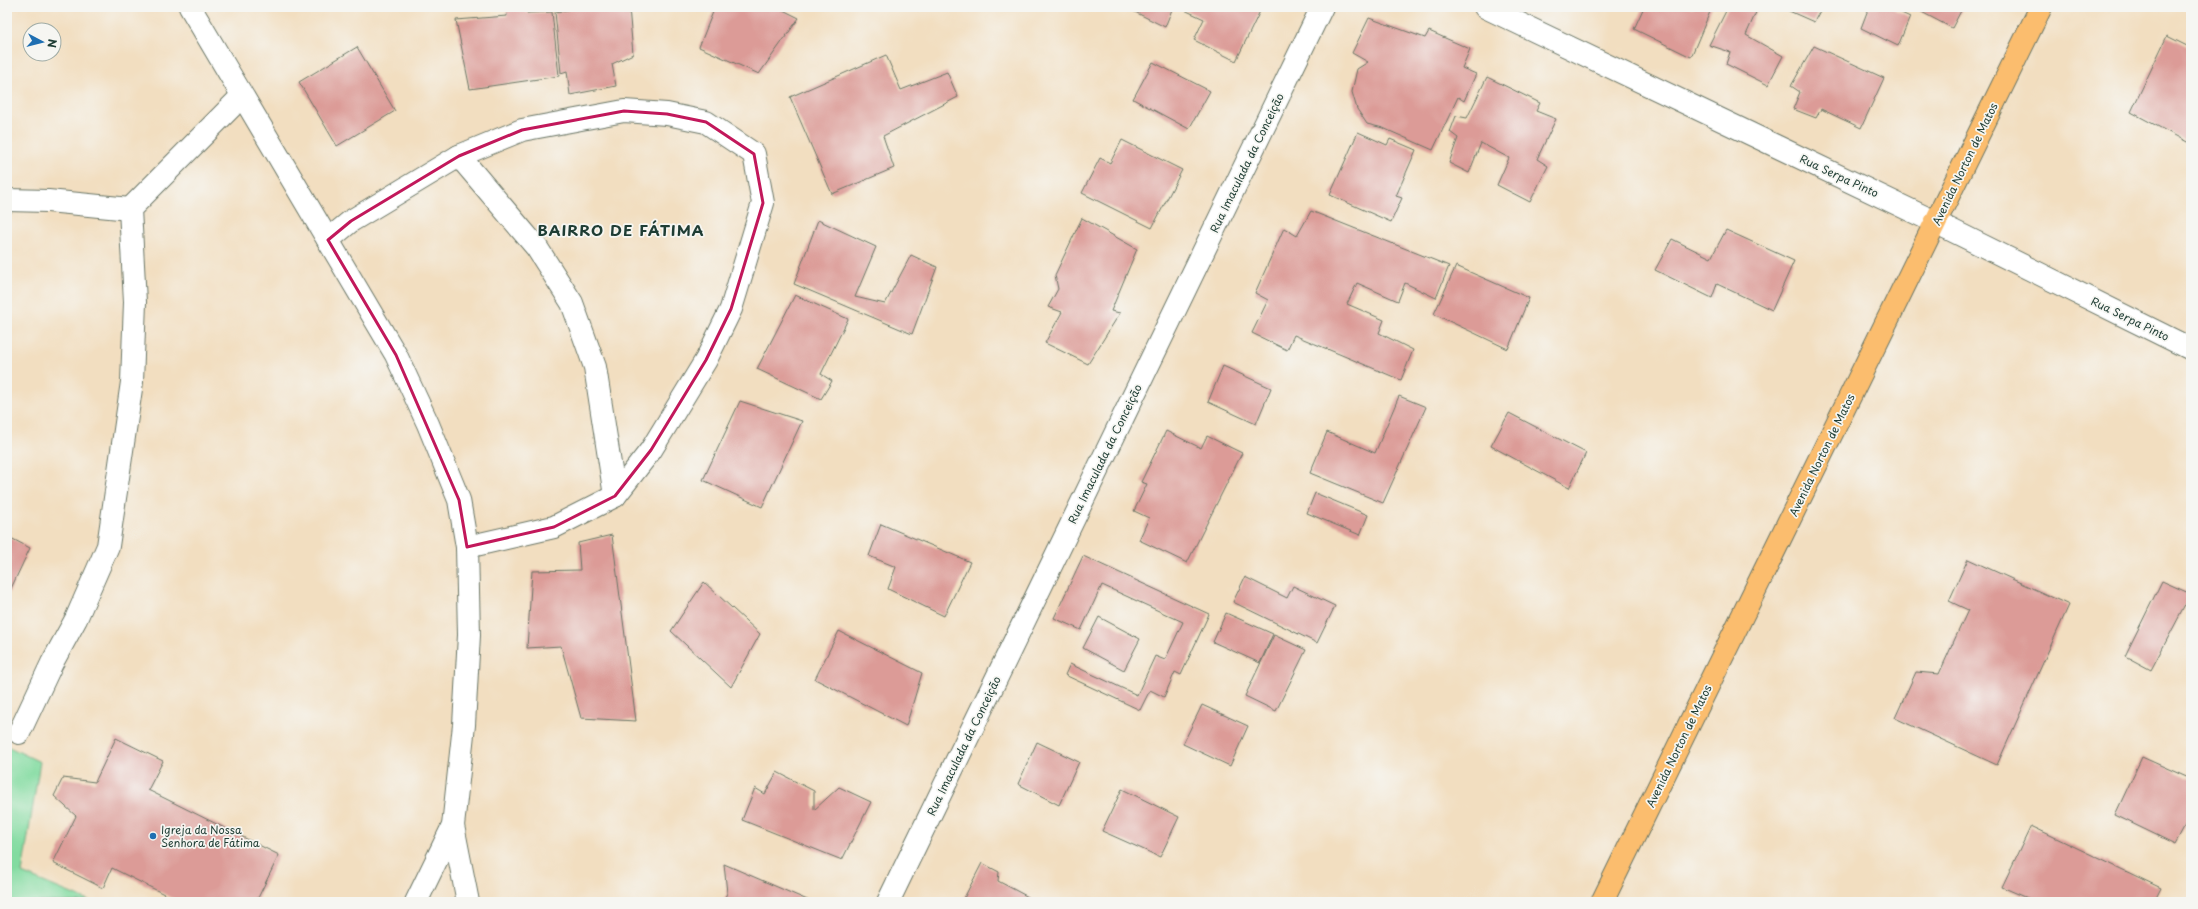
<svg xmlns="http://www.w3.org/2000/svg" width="2198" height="909" viewBox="0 0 2198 909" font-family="'Playpen Sans',sans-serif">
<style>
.green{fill:#82dba0;stroke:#508c6a}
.building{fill:#dc9b97}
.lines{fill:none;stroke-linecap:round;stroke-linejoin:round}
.minor-casing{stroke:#697565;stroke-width:24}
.major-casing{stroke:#697565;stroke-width:24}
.minor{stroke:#fff;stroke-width:22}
.major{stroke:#fbbd6e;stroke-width:22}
.marked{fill:none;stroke:#c2185b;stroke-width:3;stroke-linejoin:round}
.poi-dot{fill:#1f6fb2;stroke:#f6f6f2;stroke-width:1.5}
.labels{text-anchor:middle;stroke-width:3.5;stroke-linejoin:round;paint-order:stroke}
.street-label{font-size:11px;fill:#1f3d34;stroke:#f6f6f2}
.poi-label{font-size:11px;fill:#1f3d34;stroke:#f6f6f2;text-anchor:start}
.district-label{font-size:15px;font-weight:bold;letter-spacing:1px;fill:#1f3d34;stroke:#f6f6f2}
</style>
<rect width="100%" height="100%" fill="#f6f6f2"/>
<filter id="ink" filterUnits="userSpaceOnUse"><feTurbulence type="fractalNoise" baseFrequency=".025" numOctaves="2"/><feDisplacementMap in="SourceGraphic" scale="8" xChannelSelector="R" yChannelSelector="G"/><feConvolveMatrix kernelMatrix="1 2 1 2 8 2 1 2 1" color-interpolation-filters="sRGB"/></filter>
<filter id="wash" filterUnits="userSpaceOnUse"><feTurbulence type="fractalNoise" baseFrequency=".012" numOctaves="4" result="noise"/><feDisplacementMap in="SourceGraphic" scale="16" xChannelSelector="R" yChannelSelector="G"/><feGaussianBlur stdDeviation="0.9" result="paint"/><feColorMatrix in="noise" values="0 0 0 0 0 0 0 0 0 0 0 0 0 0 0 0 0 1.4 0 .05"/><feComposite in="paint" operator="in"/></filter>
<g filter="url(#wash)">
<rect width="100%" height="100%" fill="#f2dec0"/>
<polygon class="green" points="7,746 40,762 22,873 91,902 7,902"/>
<g id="blocks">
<g class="building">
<polygon points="506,7 526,7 527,13 552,12 559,76 470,89 456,20 507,16"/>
<polygon points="586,7 629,7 633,54 612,64 616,86 570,95 567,71 561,73 555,12"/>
<polygon points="715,7 777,7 799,18 759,74 699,47"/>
<polygon points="1130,7 1173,7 1165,27 1129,9"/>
<polygon points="1178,7 1262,7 1236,61 1194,40 1204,19"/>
<polygon points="1644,7 1712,7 1691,57 1634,29"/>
<polygon points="1728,7 1752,7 1757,10 1746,35 1783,56 1768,85 1726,64 1730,52 1709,45"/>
<polygon points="1780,7 1822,7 1814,22"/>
<polygon points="1869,7 1889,7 1910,17 1898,46 1861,28"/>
<polygon points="1912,7 1963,7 1952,28"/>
<polygon points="1369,18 1425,38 1429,31 1470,49 1462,68 1476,74 1464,101 1458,97 1433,150 1383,128 1367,124 1357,109 1352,92 1357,69 1368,62 1352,53"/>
<polygon points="2167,36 2191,48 2191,144 2131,112"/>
<polygon points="1814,46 1884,78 1861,128 1821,109 1816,118 1793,109 1800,92 1791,86"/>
<polygon points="357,47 395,111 337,146 299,82"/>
<polygon points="886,55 901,90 947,72 958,97 883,136 894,168 832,194 790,97"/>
<polygon points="1153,62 1210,91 1189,129 1133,99"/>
<polygon points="1487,77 1540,103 1536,111 1556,119 1537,159 1548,166 1530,202 1497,185 1509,158 1481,143 1469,173 1449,163 1458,138 1450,132 1456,116 1467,118"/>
<polygon points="1358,132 1387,145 1390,139 1416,150 1396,196 1402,198 1391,222 1330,195"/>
<polygon points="1122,140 1182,170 1152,228 1082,193 1100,158 1110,163"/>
<polygon points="1311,211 1449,266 1436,298 1405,283 1398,301 1357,283 1347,304 1384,320 1379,333 1413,350 1401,380 1294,335 1287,350 1252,333 1268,300 1255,293 1284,228 1297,236"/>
<polygon points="1082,218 1137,249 1111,311 1120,313 1088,364 1045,343 1062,312 1048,307 1058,289 1055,275"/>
<polygon points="818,220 876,247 855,297 885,304 911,255 937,267 912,334 794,284"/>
<polygon points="1726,230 1794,261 1772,310 1717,284 1712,298 1655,270 1672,239 1711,258"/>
<polygon points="1456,266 1529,298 1508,349 1434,314"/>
<polygon points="795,295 848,319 821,374 832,381 821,399 757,369"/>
<polygon points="1223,366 1271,388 1256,424 1208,402"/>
<polygon points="1399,396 1426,407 1383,503 1310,473 1327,432 1375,453"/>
<polygon points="740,401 802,421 762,507 703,480"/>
<polygon points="1509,413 1586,453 1569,488 1491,446"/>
<polygon points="1166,431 1201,448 1207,436 1242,453 1187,563 1139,540 1149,518 1134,511 1147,484 1141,482"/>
<polygon points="1315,493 1368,515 1360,535 1307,513"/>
<polygon points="881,524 970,562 944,616 888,589 896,567 869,556"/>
<polygon points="612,535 636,721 581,718 561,646 527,648 532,571 580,570 578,543"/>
<polygon points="7,536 30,548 7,597"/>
<polygon points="1083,556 1209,614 1181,675 1175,672 1164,697 1150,690 1140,710 1065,675 1070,664 1137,695 1155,656 1165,660 1183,622 1102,585 1081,630 1054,618"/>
<polygon points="1968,559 2069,605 1997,765 1895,718 1916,672 1939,674 1968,610 1949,601"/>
<polygon points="1245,577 1287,598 1293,586 1335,606 1317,643 1233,602"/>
<polygon points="2162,581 2191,594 2151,670 2125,656"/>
<polygon points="704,582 760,634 731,687 671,631"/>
<polygon points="1226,613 1273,634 1260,663 1213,642"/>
<polygon points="1099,617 1140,639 1124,670 1083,648"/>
<polygon points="839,631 922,673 906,726 815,679"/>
<polygon points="1274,635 1306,650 1276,711 1245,696"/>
<polygon points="1202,705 1248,726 1230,766 1183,744"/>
<polygon points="116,738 163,761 148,790 279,855 256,902 180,902 112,868 103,888 53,863 76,816 54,796 63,778 95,782"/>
<polygon points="1037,742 1079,762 1059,805 1018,784"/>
<polygon points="2142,757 2191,779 2191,814 2175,844 2115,815"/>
<polygon points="777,772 814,791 814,810 839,787 871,802 842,860 742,820 755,788 765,794"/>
<polygon points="1122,789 1179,817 1160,857 1102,831"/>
<polygon points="2031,826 2161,888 2154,902 2037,902 2002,887"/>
<polygon points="982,863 999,872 998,881 1032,899 1031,902 962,902"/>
<polygon points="724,864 812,902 723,902 727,893"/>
</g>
</g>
</g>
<g filter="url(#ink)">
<use href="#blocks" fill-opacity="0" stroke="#697565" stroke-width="1"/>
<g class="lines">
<defs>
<g id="minor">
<polyline points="190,7 396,355 428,424 459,500 467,547 469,635 464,725 453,826 416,902"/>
<polyline points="1485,7 1937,223 2191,349"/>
<polyline points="459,156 537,248 572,303 595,367 615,496"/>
<polyline points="7,200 48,201 130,209"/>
<polyline points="328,240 351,221 459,156 522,130 624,111 667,114 706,122 754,154 763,203 731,309 706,360 651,450 615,496 554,527 467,547"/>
<polyline points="19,733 52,663 76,619 108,546 132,382 135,302 130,209 242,96"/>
<polyline points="453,826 468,902"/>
<polyline points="888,902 1322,7"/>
</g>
<polyline id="major" points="1602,902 2041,7"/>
</defs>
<use href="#minor" class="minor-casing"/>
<use href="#major" class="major-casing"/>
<use href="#minor" class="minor"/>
<use href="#major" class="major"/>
</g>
</g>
<path class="marked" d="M624,111L667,114L706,122L754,154L763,203L731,309L706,360L651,450L615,496L554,527L467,547L459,500L396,355L328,240L351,221L459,156L522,130Z"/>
<circle class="poi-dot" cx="153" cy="836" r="4"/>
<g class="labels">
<g class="street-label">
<text transform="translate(1247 163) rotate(-64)" y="4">Rua Imaculada da Conceição</text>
<text transform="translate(1965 164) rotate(-64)" y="4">Avenida Norton de Matos</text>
<text transform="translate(1839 176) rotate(25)" y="4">Rua Serpa Pinto</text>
<text transform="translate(2130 319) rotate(26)" y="4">Rua Serpa Pinto</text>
<text transform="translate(1105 454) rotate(-64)" y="4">Rua Imaculada da Conceição</text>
<text transform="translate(1822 455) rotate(-64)" y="4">Avenida Norton de Matos</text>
<text transform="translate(964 746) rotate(-64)" y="4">Rua Imaculada da Conceição</text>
<text transform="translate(1679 746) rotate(-64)" y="4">Avenida Norton de Matos</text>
</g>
<g class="poi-label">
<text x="161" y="834">Igreja da Nossa<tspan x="161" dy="13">Senhora de Fátima</tspan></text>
</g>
<g class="district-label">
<text x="621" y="236">BAIRRO DE FÁTIMA</text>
</g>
</g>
<rect width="2198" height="909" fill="none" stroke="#f6f6f2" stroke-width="24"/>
<g transform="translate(42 42) rotate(97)"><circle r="19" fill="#f6f6f2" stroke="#a0aca6"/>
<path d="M0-3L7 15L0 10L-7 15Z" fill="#1f6fb2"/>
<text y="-6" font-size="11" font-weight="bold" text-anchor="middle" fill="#1f3d34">N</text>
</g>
</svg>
